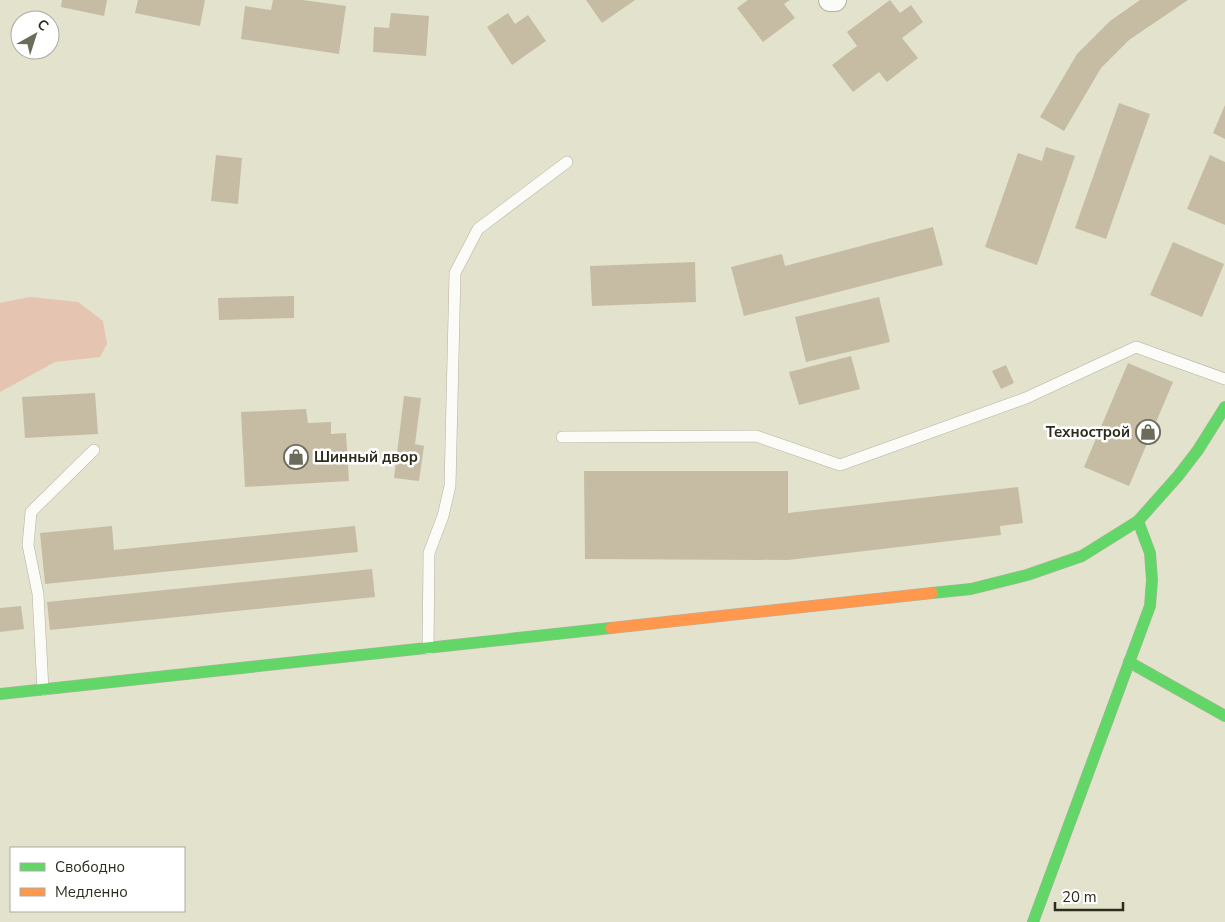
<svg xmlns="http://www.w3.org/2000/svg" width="1225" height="922" viewBox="0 0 1225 922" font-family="'Nunito Sans',sans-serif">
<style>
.green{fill:#e5c4b2}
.building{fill:#c6bca4}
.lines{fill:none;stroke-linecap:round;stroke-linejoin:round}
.lane-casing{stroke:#b2b2a2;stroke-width:12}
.street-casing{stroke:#b2b2a2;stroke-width:24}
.fast-casing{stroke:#b2b2a2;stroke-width:12}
.slow-casing{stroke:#b2b2a2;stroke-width:12}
.lane{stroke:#fbfbf8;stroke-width:11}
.street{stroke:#fbfbf8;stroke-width:22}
.fast{stroke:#63d668;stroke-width:11}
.slow{stroke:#ff974d;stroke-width:11}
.labels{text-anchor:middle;stroke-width:5;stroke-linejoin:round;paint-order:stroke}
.poi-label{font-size:15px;font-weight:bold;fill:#2c2c1d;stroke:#fff;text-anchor:end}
</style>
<rect width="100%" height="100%" fill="#e3e2cd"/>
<polygon class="green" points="30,297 78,302 103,321 107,344 100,357 55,362 0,392 0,303"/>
<g class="building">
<polygon points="62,0 107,0 104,16 61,7"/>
<polygon points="138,0 205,0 200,26 135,13"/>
<polygon points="273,0 303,0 346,6 339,54 241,39 245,6 271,10"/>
<polygon points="586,0 635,0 602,23"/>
<polygon points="748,0 790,0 784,4 795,18 763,42 737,8"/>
<polygon points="890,0 900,13 911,5 923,22 902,38 918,58 887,82 879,72 853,92 832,65 857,46 847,32"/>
<polygon points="1140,0 1188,0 1129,40 1101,68 1064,131 1040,117 1077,54 1110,21"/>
<polygon points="391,13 429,16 426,56 373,52 374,27 389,28"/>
<polygon points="508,13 515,24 528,15 546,41 512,65 487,27"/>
<polygon points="1119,103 1150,114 1106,239 1075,228"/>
<polygon points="1225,105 1225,139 1213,133"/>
<polygon points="1046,147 1075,156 1037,265 985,247 1018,153 1042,161"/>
<polygon points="216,155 242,158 238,204 211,201"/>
<polygon points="1210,155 1225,162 1225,225 1187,209"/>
<polygon points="933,227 943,265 744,316 731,267 782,254 785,266"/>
<polygon points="1173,242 1224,264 1202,317 1150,295"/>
<polygon points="695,262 696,302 592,306 590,266"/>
<polygon points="294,296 294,318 219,320 218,298"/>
<polygon points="879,297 890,342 806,362 795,317"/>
<polygon points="851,356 860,389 799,405 789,372"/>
<polygon points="1128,363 1173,382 1129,486 1084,467"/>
<polygon points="1006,365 1014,383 1001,389 992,371"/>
<polygon points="95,393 98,434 25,438 22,397"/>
<polygon points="404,396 421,398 415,444 424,446 419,481 394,478"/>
<polygon points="306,409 308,423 331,422 331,434 346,433 349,481 245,487 241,412"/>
<polygon points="584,471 788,471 788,513 1018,487 1023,523 1000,526 1001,535 788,560 585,559"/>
<polygon points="112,526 114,550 355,526 358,552 45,584 40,533"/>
<polygon points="372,569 375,597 50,630 47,602"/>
<polygon points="21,606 24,629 0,632 0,608"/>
</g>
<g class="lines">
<defs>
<g id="lane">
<polyline points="562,437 756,436 840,465 1026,398 1136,347 1225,379"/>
<polyline points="428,649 429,553 443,516 450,486 455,273 478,229 567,162"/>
<polyline points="43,690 38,594 28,545 31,512 94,450"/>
</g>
<polyline id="street" points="830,0 835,0"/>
<g id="fast">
<polyline points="932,593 971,589 1027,575 1082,556 1138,521 1178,476 1198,450 1225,407"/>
<polyline points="1129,662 1225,716"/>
<polyline points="0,694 611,628"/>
<polyline points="1033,922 1150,606 1152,580 1150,553 1138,521"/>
</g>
<polyline id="slow" points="611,628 932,593"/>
</defs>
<use href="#lane" class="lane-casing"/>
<use href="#street" class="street-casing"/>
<use href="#fast" class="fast-casing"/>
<use href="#slow" class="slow-casing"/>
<use href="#lane" class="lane"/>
<use href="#street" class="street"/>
<use href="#fast" class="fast"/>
<use href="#slow" class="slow"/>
</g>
<defs>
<symbol id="shop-ring" viewBox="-11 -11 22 22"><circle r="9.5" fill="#fff" stroke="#6c6c5b" stroke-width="1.5"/><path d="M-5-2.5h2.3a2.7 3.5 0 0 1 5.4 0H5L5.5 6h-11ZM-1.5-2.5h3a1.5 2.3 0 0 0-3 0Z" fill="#6c6c5b"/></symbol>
</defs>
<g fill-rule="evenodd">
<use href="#shop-ring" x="1134" y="418" width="28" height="28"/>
<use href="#shop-ring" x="282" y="443" width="28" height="28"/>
</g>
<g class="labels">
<g class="poi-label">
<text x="1130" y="437">Технострой</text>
<text x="314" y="462" text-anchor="start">Шинный двор</text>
</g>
</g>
<rect x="10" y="847" width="175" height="65" fill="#ffffff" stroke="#ababa5"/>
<rect x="20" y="863" width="25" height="8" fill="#63d668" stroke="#ababa5"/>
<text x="55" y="872" font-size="15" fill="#2c2c1d">Свободно</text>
<rect x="20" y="888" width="25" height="8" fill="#ff974d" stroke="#ababa5"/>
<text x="55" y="897" font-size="15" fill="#2c2c1d">Медленно</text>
<g transform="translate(35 35) rotate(39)"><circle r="24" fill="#ffffff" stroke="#ababa5"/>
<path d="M0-4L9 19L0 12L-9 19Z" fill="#6c6c5b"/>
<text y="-8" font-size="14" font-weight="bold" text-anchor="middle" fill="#2c2c1d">С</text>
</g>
<path d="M1055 902v8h68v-8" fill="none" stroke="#2c2c1d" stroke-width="2.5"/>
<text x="1062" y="902" font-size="15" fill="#2c2c1d" stroke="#ffffff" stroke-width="4" paint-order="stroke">20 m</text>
</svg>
